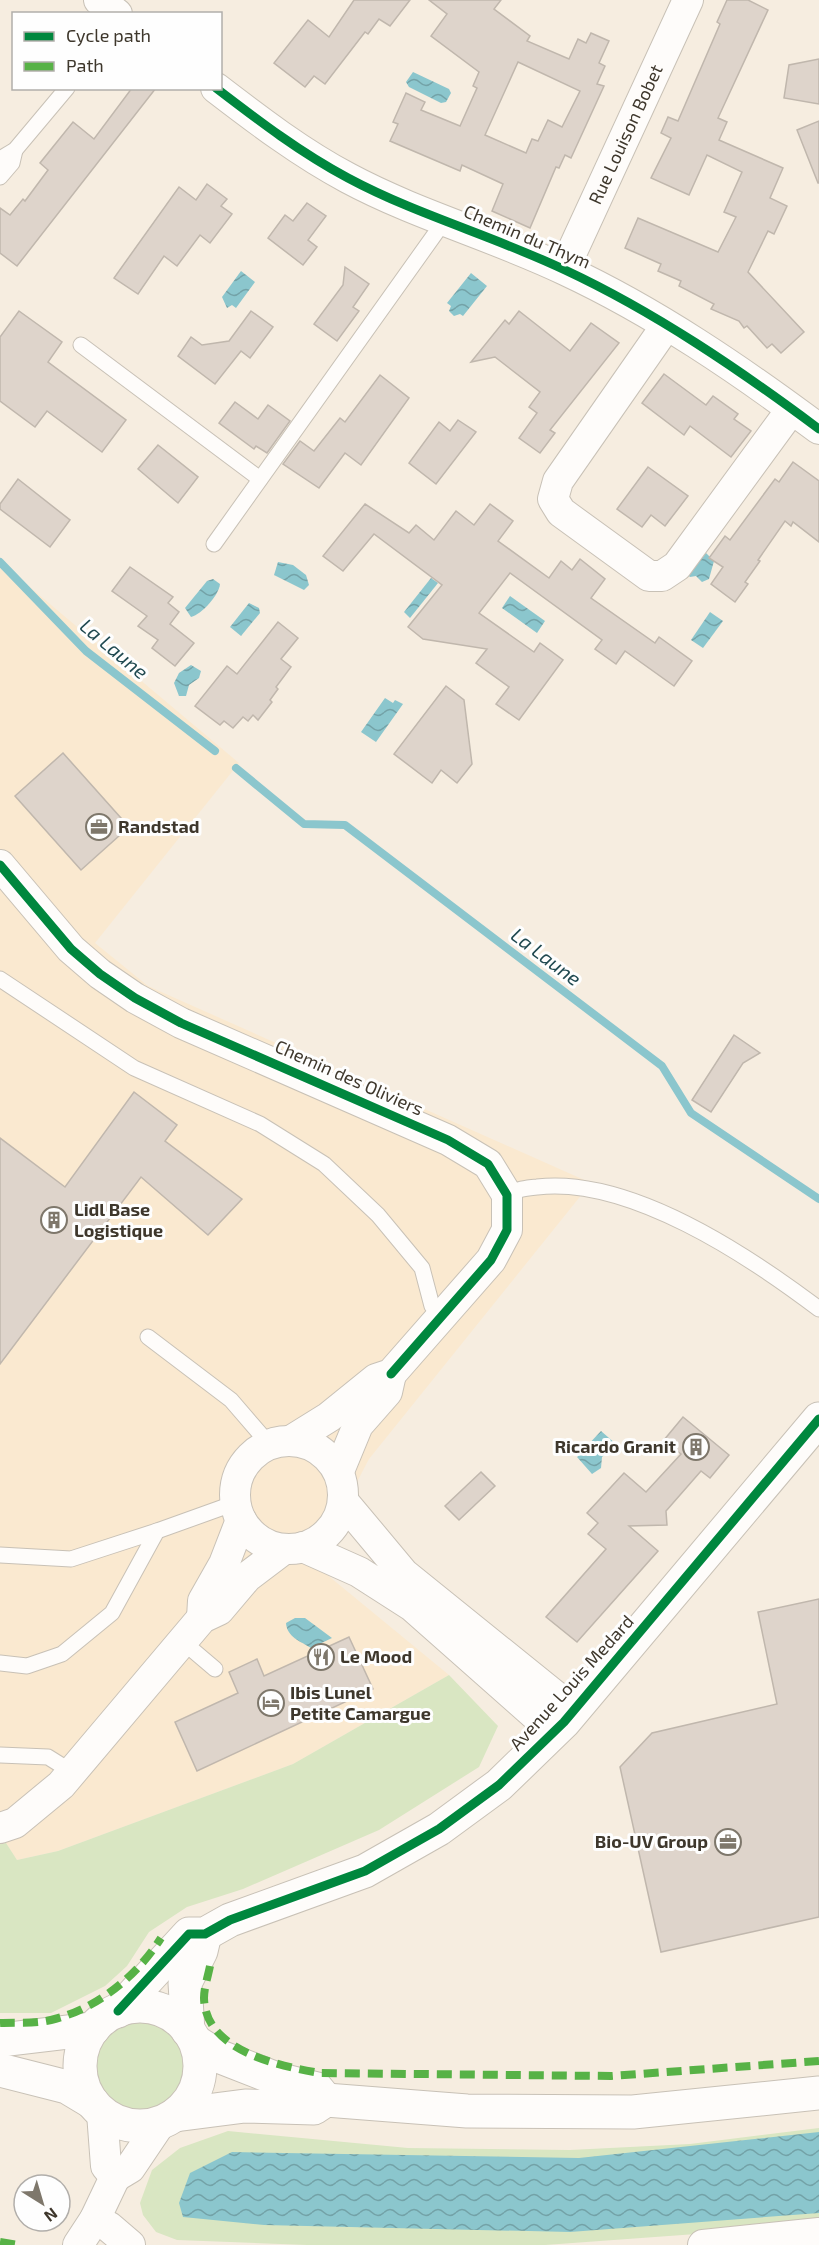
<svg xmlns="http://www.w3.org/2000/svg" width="819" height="2245" viewBox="0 0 819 2245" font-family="'Exo 2',sans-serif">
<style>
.built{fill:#fae9d0}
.grass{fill:#d9e6c2}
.water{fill:url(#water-waves)}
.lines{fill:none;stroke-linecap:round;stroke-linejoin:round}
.stream{stroke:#8bc6cd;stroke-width:8}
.building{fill:#ded4cb;stroke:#c0b7ad;stroke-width:1.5;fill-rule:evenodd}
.service-casing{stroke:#c8c1b6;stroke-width:17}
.minor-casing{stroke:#c8c1b6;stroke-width:32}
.tertiary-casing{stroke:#c8c1b6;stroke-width:35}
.secondary-casing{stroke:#c8c1b6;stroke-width:35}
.service{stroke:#fefcfa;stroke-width:15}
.minor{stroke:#fefcfa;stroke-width:30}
.tertiary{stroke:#fefcfa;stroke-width:33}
.secondary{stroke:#fefcfa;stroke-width:33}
.quiet{stroke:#57b246;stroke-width:8;stroke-dasharray:15 8;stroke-linecap:butt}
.cycleway-casing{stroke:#fefefe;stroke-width:13}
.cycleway{stroke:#00873e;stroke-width:9}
.labels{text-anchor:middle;stroke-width:6;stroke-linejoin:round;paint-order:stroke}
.street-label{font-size:18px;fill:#3e372c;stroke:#fefefe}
.poi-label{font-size:18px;font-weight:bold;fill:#3e372c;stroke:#fefefe;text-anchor:start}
.water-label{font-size:20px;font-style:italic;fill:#214a51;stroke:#fefefe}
</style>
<defs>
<pattern id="water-waves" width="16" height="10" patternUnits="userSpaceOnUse" patternTransform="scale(1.5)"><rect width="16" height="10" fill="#8bc6cd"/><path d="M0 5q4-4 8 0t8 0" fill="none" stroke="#73a2a7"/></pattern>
</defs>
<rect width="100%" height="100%" fill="#f6ede0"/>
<polygon class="built" points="0,562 239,763 95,943 148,986 591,1183 369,1459 314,1564 449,1675 293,1764 58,1851 17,1860 6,1844 0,1844"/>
<g class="grass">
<polygon points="449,1675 498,1726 479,1767 379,1830 243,1889 187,1907 149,1932 127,1966 105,1986 51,2013 0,2013 0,1844 6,1843 17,1860 58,1851 293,1764"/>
<circle cx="142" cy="2068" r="47"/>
<polygon points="819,2128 819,2220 710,2233 545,2245 307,2245 177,2240 156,2232 143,2215 140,2203 152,2170 180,2148 228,2131 408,2148 570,2150 690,2144"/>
</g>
<g class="water">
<polygon points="413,72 449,89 451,93 446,102 441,103 409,87 406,82"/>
<polygon points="241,271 255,282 236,308 232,305 227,308 222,297"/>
<polygon points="471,273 487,286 463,316 460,314 454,316 449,311 451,306 447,303"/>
<polygon points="706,553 714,561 709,579 702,582 696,576 690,577 687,574"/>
<polygon points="278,562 293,565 306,575 309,585 304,590 274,575"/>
<polygon points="431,578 438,583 410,618 404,612"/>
<path d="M213,579L220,584C219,595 202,614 191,617L185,608L207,581Z"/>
<polygon points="510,596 545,621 537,633 502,608"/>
<polygon points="249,603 259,608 260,613 241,636 230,627"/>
<polygon points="710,612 723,621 703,648 691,640"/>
<polygon points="191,665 201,671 199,678 189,685 186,696 179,696 174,683 179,673"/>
<polygon points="385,698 393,703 395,700 403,704 376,742 361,732"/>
<polygon points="601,1431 616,1444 602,1457 601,1468 592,1474 577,1457 583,1452 577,1448 582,1444 586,1447"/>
<path d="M295,1618H305L332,1638L311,1648C300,1641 287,1637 286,1623Z"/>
<polygon points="819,2132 819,2213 570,2232 264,2225 183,2217 179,2203 190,2173 232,2152 579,2158"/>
</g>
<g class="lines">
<g class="stream">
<polyline points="0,562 86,651 215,751"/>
<polyline points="236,768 304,824 345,825 662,1066 691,1113 819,1199"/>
</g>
</g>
<g class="building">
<polygon points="354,0 410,0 390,26 379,19 368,34 365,32 325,84 314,76 305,87 274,63 308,20 329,37"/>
<path d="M429,0H501L494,9L530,36L527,41L569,59L578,39L586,43L591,33L609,41L599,63L605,66L597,84L604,86L571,158L565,155L559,168L556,167L530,228L492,211L503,184L462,165L460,171L390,141L398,124L393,122L406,93L425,102L421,110L460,126L477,88L473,86L479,72L431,36L447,14ZM518,62L580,91L562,127L548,120L538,141L532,139L526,153L485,135Z"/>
<polygon points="727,0 748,0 768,10 718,118 727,122 719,140 783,168 770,198 787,206 774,234 768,231 748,272 804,332 781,353 772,344 767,348 747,326 744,328 739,321 711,309 714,304 679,286 681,281 658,271 661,264 625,248 638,218 718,252 736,217 724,212 742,172 707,155 689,195 651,178 671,138 661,133 668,117 678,121 720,24 717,22"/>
<polygon points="819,59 819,104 784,98 789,65"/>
<polygon points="132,88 156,88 17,266 0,253 0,208 10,215 23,199 25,201 48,170 40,163 73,122 94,139"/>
<polygon points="819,121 819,183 818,183 797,130"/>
<polygon points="207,184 227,199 221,206 232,214 210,243 200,235 177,266 164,256 138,294 114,278 179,187 196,200"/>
<polygon points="307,203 326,216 308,240 317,247 303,265 268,238 285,215 293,221"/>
<polygon points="345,267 369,284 353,307 359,311 337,341 314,324 343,285"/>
<polygon points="19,311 62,342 48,362 126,420 102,452 47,411 35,427 0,401 0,337"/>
<polygon points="251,311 273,327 250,358 241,351 215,384 178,356 191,337 202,345 229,341"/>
<polygon points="519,311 570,351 591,323 619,343 550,430 555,433 540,453 519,438 537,413 529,407 540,392 495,357 471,362 505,320 509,324"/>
<polygon points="664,374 706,405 713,396 738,414 734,419 751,431 731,457 690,426 684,435 642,403"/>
<polygon points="380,375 409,398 361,465 345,453 319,488 283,464 300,441 314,451 340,418 345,422"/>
<polygon points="235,402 258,419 268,405 290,421 267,453 256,446 254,449 219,423"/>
<polygon points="458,420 476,432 436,484 409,463 439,422 450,431"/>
<polygon points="158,445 198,477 178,503 138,469"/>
<polygon points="793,462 819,481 819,542 793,522 791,526 785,521 758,560 760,561 745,582 748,584 735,602 711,584 723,567 709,558 725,536 730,540 775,479 779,482"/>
<polygon points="648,467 688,496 665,526 651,515 642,527 617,509"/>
<polygon points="18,479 70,520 50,547 0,509 0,504"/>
<polygon points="365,504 409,533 416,525 434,540 456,511 474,525 490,504 513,521 498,541 549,578 561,561 572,570 580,559 605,579 591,598 655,643 659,637 692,661 674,686 625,651 616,664 595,649 602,640 510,573 479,613 534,652 540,643 563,660 519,720 496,704 509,687 476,663 487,649 423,639 408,627 442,585 374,534 343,571 323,556"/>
<polygon points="130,567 173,597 168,603 179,612 170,624 194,643 175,666 152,648 158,640 138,626 147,616 112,591"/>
<polygon points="278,622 298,638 281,659 291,667 276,687 278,689 270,700 272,702 258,720 253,715 248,721 243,717 233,728 224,721 220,725 195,706 227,666 237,674"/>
<polygon points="446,686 464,700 472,764 457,783 441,770 432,783 394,754"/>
<polygon points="63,753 129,827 81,870 15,796"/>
<polygon points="734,1035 760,1053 743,1063 711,1112 692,1100"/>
<polygon points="134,1092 177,1125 165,1141 242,1199 208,1235 141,1177 0,1364 0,1138 65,1187"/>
<polygon points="683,1417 729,1455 710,1478 701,1471 666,1511 667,1525 629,1526 658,1551 577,1642 546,1617 606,1549 588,1534 598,1523 587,1513 624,1473 646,1492 681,1454 664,1440"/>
<polygon points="481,1472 495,1486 459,1520 445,1506"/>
<polygon points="819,1599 819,1917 661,1952 620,1767 652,1733 777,1704 758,1612"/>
<polygon points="349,1637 373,1689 197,1771 175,1722 238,1693 229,1672 257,1659 264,1676"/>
</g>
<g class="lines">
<defs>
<g id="service">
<polyline points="0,159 15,150 67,88"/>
<polyline points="0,177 12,163 15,150"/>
<polyline points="81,345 260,479"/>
<polyline points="214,544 445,220"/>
<polyline points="0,979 134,1068 260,1124 324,1164 378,1215 422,1268 432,1306 443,1317"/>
<path d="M507,1195C517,1189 526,1188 537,1187C629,1176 749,1256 819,1309"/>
<polyline points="148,1337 231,1400 269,1444"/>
<polyline points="0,1555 71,1559 157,1531"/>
<polyline points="182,1641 215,1669"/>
<polyline points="0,1663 27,1666 62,1654 112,1613 157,1531 235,1503"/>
<polyline points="0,1755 48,1757 72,1772"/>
</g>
<g id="minor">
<polyline points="99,0 117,14"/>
<path d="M216,88C259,121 301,153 348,178C417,215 494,236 565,270C655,312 740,370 819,429"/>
<path id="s1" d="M564,269L688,0"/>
<polyline points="666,326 558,481 553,499 561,512 649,576 662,576 677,566 791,410"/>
<polyline points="0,865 71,949 100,974 135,998 181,1023 448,1140 488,1164 507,1195 507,1230 491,1260 391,1374 376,1379 329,1417 292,1440"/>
<circle cx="289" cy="1495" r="54"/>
<polyline points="339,1471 358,1425 387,1392 391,1374"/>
<polyline points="303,1547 359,1572 412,1606 542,1721 564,1722 559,1699 404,1574 343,1501"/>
<polyline points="202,1618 203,1601 224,1564 241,1520"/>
<polyline points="0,1828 15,1823 61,1785 202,1618 219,1610 247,1577 284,1549"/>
<polyline points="102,2113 106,2166 115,2177"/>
<polyline points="115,2177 130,2168 161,2122"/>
<polyline points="95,2219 109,2227 130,2245"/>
<polyline points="78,2245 95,2219 115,2177"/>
<polyline points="703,2245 819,2233"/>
</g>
<g id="tertiary">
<polyline points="118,2011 189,1934 205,1934 230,1920 365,1871 439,1829 499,1785 564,1722 819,1419"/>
<polyline points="188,2031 185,1983 201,1951 205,1934"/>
</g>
<g id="secondary">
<circle cx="140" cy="2066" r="60"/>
<polyline points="0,2040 93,2029"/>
<polyline points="196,2042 218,2056 277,2079 317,2089 326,2100"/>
<polyline points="0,2070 67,2087 92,2102"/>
<polyline points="175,2115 245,2106 314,2108 326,2100 467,2111 633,2112 819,2093"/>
</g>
</defs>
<use href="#service" class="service-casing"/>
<use href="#minor" class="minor-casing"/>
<use href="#tertiary" class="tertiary-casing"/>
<use href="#secondary" class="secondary-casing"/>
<use href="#service" class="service"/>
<use href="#minor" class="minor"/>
<use href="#tertiary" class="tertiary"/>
<use href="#secondary" class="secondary"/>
<g class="quiet">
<path d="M210,1966C208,1976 204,1988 204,1998C205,2051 279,2066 320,2073L611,2076L819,2061"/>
<path d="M0,2023C16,2022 35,2024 51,2020C97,2009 137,1976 161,1938"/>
<polyline points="0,2242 19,2245"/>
</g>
<defs>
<g id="cycleway">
<path d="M216,88C259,121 301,153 348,178C417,215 494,236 565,270C655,312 740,370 819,429"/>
<polyline points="0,865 71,949 100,974 135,998 181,1023 448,1140 488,1164 507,1195 507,1230 491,1260 391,1374"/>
<polyline points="118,2011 189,1934 205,1934 230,1920 365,1871 439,1829 499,1785 564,1722 819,1419"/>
</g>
</defs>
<use href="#cycleway" class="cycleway-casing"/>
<use href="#cycleway" class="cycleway"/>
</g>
<defs>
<symbol id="office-ring" viewBox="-11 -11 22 22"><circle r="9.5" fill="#fefefe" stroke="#7e776b" stroke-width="1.5"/><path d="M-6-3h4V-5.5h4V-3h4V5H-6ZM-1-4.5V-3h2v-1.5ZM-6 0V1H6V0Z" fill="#7e776b"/></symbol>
<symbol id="building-ring" viewBox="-11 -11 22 22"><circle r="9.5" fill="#fefefe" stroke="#7e776b" stroke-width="1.5"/><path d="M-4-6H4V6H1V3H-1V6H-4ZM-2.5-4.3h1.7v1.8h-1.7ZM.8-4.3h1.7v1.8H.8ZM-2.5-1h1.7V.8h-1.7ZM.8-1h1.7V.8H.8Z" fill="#7e776b"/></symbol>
<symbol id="restaurant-ring" viewBox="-11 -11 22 22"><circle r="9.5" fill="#fefefe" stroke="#7e776b" stroke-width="1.5"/><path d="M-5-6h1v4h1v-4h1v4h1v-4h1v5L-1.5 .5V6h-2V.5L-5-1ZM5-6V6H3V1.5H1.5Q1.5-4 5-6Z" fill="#7e776b"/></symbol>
<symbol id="hotel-ring" viewBox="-11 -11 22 22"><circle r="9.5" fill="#fefefe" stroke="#7e776b" stroke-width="1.5"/><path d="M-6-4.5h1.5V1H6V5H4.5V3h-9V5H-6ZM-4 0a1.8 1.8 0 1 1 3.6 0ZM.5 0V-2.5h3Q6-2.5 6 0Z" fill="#7e776b"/></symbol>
</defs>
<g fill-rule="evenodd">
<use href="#office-ring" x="84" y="812" width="30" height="30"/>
<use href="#building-ring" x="39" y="1205" width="30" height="30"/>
<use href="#building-ring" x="681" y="1432" width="30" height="30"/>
<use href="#restaurant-ring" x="306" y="1642" width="30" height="30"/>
<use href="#hotel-ring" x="256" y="1688" width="30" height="30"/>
<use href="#office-ring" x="713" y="1827" width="30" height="30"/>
</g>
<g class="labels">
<g class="street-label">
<text dy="6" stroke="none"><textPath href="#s1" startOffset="148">Rue Louison Bobet</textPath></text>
<text transform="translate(527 237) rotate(23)" y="6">Chemin du Thym</text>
<text transform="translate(349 1078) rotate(24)" y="6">Chemin des Oliviers</text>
<text transform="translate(572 1683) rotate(-48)" y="6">Avenue Louis Medard</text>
</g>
<g class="poi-label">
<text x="118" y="833">Randstad</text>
<text x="74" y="1216">Lidl Base<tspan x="74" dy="21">Logistique</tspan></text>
<text x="676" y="1453" text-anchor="end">Ricardo Granit</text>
<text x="340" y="1663">Le Mood</text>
<text x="290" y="1699">Ibis Lunel<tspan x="290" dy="21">Petite Camargue</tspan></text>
<text x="708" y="1848" text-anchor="end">Bio-UV Group</text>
</g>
<g class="water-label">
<text transform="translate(114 649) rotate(40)" y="7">La Laune</text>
<text transform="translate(546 957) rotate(37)" y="7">La Laune</text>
</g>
</g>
<rect x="12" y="12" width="210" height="78" fill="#fefefe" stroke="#b1aeaa" stroke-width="1.5"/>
<rect x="24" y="32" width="30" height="9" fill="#00873e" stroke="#b1aeaa" stroke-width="1.5"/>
<text x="66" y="42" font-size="18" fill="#3e372c">Cycle path</text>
<rect x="24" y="62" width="30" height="9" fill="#57b246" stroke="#b1aeaa" stroke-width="1.5"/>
<text x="66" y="72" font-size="18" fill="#3e372c">Path</text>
<g transform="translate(42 2203) rotate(143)"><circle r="28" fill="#fefefe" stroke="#b1aeaa" stroke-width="1.5"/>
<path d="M0-4.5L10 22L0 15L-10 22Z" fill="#7e776b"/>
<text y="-9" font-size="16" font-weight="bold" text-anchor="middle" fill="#3e372c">N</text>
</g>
</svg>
